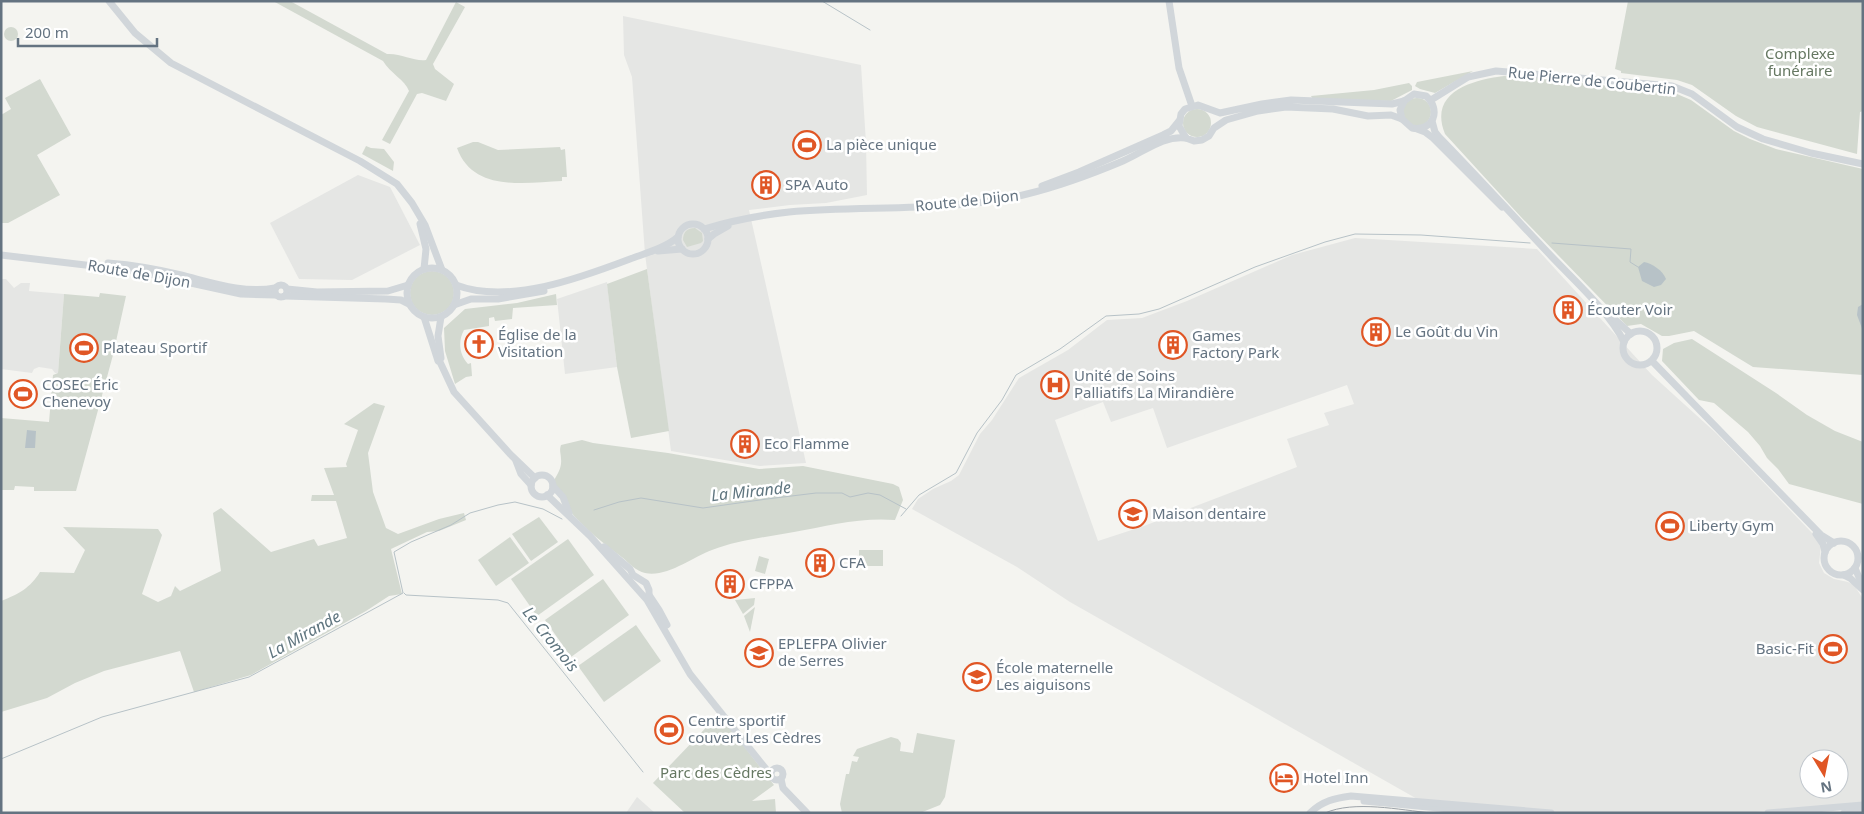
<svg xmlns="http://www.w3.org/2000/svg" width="1864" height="814" viewBox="0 0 1864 814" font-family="'Noto Sans',sans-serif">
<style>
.built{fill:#e5e6e4;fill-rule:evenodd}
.green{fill:#d3d9d0}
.water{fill:#b7c2c7}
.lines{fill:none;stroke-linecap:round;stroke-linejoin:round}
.stream{stroke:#b7c2c7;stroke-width:1}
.secondary{stroke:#d1d6da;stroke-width:7}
.tram{stroke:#9ea4aa;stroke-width:1}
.labels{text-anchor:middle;stroke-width:5;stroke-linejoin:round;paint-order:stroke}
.park-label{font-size:15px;fill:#667862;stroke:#fff}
.street-label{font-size:15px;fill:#647381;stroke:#fff}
.poi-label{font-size:15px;fill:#647381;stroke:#fff;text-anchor:start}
.water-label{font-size:16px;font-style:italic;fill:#5f757f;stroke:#fff}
</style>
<rect width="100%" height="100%" fill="#f4f4f0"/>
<g class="built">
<polygon points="623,16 861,65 866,143 867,195 826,203 790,205 749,210 806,463 760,466 671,451 645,254 632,77 624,55"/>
<polygon points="358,175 390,187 420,245 352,280 299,279 270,223"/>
<path d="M1355,238L1537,249L1652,375L1716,433L1814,535L1821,546L1819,563L1824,573L1834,579L1848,582L1854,585L1863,599V803L1744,813H1560L1419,800L1070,602L1017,567L912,509L918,499L933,489L951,481L959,475L980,434L992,420L1019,378L1068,350L1107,320L1142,318L1187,301L1292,255ZM1347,385L1354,404L1324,413L1329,425L1287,439L1297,467L1144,526L1098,541L1055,420L1103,402L1111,422L1153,408L1167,448ZM1809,759H1839V789H1809Z"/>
<polygon points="2,279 6,279 14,288 21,283 30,283 29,291 64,294 58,373 55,373 52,369 39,367 34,369 32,373 1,369"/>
<polygon points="607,282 617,367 565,374 557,299"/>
<polygon points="637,797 655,813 626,813"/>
</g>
<g class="green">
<path d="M273,1H290L387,54C401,53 415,62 426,60L456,2L465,7L433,64L435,69L454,84L446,101L422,93L417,94L390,144L382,140L409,91C405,80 390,73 383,61Z"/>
<polygon points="1628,1 1863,1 1863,111 1860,112 1857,154 1757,127 1736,116 1692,85 1677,80 1621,73 1621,71 1615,69"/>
<circle cx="11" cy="34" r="7"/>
<polygon points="1473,71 1435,93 1420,89 1415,86 1417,82"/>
<path d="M1504,76L1543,78L1677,94L1691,100L1734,131L1750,139L1776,149L1863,169V375L1753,367L1694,331L1669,336H1662L1641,324L1627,326L1521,217L1445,134C1428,92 1472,80 1504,76Z"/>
<polygon points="40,79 71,135 37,155 60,195 8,223 1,223 1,115 11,109 5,98"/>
<polygon points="1409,83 1412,86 1412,90 1391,101 1313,99 1311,96 1374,90"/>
<circle cx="1417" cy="112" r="14"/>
<circle cx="1197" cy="123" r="14"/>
<path d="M473,142H478L498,150L560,147L561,150L565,149L567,177H562V181C524,183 473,192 457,148Z"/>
<polygon points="366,146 371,148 384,149 394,162 393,171 362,154"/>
<path d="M695,228L702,233L703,241L701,243L687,247L683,240C683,232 687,228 695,228Z"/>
<polygon points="647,269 669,431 631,438 617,367 607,284"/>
<circle cx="432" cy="293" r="22"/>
<polygon points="100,293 126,296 113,355 76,491 34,491 34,487 15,486 14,490 1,490 1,418 49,422 53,375 58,373 64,294 99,297"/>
<path d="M556,294L557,305L513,308L512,319L495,321L494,317L489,318V326L464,330C458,341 459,354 468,364L471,363L472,376L466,377L455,384L445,351L444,328L465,309L517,303Z"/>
<polygon points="1692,339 1776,393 1807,415 1835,431 1863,442 1863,504 1789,484 1778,469 1767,458 1760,446 1748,432 1714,403 1699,400 1662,361 1663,349 1674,343"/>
<path d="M374,403L385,406L368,453L373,492L386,528L398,534L439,519L464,513L466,520L439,531L427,532L391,549L402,594L389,596L366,611L251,675L194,692L180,651L104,671L75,683L47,698L1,712V601C19,594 30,588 40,572L74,573L85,550L63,527L158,529L162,535L142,594L158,602L171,596L175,586L180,591L221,571L213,513L221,508L271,552L314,539L318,546L347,538L336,501H311L312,495H334L324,468L347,467L346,464L358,430L344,424Z"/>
<path d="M582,440L593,443L668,453L759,469L803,466L893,484L899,487L903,500L895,520C861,517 827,526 794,532C767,537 738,540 712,550C693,557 666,578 645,573C636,571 629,563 623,558C600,541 559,510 554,480C558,474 562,467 561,459C561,453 559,451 561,445Z"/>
<polygon points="539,517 558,542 531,561 512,534"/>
<polygon points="510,537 529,563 496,586 478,560"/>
<polygon points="568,539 594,575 537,616 511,579"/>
<rect x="859" y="550" width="24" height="16"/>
<polygon points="759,556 769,559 765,574 755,571"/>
<polygon points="603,579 629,615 571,657 545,620"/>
<polygon points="755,598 754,605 743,614 735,600"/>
<polygon points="755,607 750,632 744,616"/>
<polygon points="636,625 661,661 604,702 578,666"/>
<polygon points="719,714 774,785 752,801 775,799 776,813 685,813 653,783"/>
<polygon points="917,733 955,740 945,797 940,805 920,813 842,813 840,804 846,774 849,774 852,761 857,762 859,757 853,756 857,749 891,737 898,739 901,743 900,751 913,753"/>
</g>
<g class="water">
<path d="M1644,262C1652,263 1663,271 1666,279L1661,285L1654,287L1642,281L1638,267Z"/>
<polygon points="1863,304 1863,331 1857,315 1858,307"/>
<polygon points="27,430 36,431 35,448 25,448"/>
</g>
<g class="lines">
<g class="stream">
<polyline points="822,1 870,30"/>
<polyline points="1552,243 1631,249 1630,262 1638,267"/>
<polyline points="594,510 619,502 641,498 703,508 767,499 816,493 842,493 850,497 868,493 880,495 906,509"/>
<polyline points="901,516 919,495 956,473 977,433 1002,400 1016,375 1060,349 1106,316 1139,314 1159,309 1255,267 1325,242 1355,234 1421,235 1530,243"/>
<polyline points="404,593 406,595 498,600 508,603 643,772"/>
<polyline points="1,759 102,717 249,677 403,593 394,552 411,542 451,525 470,513 498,505 515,502 543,509 562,519"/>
</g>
<g class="secondary">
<polyline points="109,1 135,33 171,63 360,161 397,184 412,203 425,225 442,270"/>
<polyline points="1169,1 1179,68 1192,106"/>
<path d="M1414,94L1426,96C1442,110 1433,132 1412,128L1402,119L1391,115L1368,116L1333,109L1286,107L1258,111L1226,120L1214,128L1209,136L1202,140L1194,141L1186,138L1179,126L1181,114L1185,109L1198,105L1220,113L1262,104L1291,100L1392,104L1404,101Z"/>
<polyline points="1431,100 1468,77 1496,71 1672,86 1692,94 1737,127 1763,139 1811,153 1863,164"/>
<polyline points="1402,119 1400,110 1404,101"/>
<path d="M1432,121L1435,132L1439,137C1478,177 1515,218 1553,258C1576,282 1610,313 1624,342"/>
<polyline points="1417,129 1425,132 1433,138 1502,207"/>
<polyline points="1042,186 1079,172 1163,135 1171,131 1179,121"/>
<polyline points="420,224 426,249 424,269"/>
<circle cx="693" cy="239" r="15"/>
<path d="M704,229C731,221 761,215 789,212C868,205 950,213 1027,194C1060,186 1092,174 1123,161C1144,152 1163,135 1186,138"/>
<polyline points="708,239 714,234 728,226"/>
<polyline points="658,251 682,249"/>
<polyline points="1,255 136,271 241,294 275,295"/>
<path d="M108,263C133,265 157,269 181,275C210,282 244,294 275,288"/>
<circle cx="432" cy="293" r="25"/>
<circle cx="281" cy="291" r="6"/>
<path d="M456,285C508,305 580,278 630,259C646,253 665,248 678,237"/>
<polyline points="287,289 317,292 388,291 408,285"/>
<polyline points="285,296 386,299 401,300 409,304"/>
<polyline points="454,305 471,299 498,299 544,291"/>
<polyline points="1609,314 1631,334"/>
<polyline points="424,317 438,361 440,362 454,392 510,454 535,478"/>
<circle cx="1640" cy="348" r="17"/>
<polyline points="441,358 438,336 441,317"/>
<polyline points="1652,361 1821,535 1834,543"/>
<polyline points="516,461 521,474 531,485"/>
<circle cx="542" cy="486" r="11"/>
<polyline points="553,486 563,497 569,513"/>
<polyline points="547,495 590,536 647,600 690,674 770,774"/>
<polyline points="1816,534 1823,544 1825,552"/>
<circle cx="1841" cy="558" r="17"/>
<polyline points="604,547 630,569 633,575 646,583 649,590 649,595"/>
<polyline points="1855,568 1863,587"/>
<polyline points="1844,575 1850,578 1863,590"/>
<polyline points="649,595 659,610 667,625"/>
<circle cx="777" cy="774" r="6"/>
<polyline points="781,779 783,788 807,813"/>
<polyline points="1364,801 1492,813"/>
<path d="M1310,813C1322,801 1335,798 1351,796L1551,813"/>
<polyline points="1768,813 1863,805"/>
<polyline points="1844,813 1863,811"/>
</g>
<path class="tram" d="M1325,813C1354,800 1400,810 1431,813"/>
</g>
<defs>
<symbol id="stadium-ring" viewBox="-11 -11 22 22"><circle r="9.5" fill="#fff" stroke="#e05625" stroke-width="1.5"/><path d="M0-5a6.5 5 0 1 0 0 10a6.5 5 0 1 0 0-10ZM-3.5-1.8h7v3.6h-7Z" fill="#e05625"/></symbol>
<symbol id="building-ring" viewBox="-11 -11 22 22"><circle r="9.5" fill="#fff" stroke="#e05625" stroke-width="1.5"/><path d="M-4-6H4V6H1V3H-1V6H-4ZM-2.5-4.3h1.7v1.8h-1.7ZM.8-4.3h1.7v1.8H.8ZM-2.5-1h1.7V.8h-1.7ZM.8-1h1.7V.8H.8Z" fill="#e05625"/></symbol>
<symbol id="church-ring" viewBox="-11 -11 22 22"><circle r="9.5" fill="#fff" stroke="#e05625" stroke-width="1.5"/><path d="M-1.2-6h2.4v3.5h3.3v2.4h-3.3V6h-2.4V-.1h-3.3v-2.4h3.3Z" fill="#e05625"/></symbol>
<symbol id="hospital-ring" viewBox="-11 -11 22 22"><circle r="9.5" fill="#fff" stroke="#e05625" stroke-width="1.5"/><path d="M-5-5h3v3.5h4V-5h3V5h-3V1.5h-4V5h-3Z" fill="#e05625"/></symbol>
<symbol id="university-ring" viewBox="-11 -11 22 22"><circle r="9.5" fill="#fff" stroke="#e05625" stroke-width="1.5"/><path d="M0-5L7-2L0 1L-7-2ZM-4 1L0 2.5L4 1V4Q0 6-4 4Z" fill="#e05625"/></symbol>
<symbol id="school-ring" viewBox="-11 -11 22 22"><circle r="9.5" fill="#fff" stroke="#e05625" stroke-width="1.5"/><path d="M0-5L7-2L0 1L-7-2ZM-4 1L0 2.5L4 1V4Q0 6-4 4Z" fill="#e05625"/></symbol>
<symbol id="hotel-ring" viewBox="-11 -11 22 22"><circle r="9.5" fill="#fff" stroke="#e05625" stroke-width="1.5"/><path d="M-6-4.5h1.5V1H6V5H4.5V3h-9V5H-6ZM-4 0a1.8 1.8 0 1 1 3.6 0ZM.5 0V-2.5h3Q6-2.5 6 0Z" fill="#e05625"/></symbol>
</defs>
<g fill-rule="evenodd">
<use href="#stadium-ring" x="791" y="129" width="32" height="32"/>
<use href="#building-ring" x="750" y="169" width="32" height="32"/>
<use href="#building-ring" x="1552" y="294" width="32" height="32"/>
<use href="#building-ring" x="1360" y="316" width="32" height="32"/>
<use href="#church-ring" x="463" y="328" width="32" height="32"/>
<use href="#building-ring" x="1157" y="329" width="32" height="32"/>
<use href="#stadium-ring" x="68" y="332" width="32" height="32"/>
<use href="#hospital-ring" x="1039" y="369" width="32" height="32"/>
<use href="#stadium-ring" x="7" y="378" width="32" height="32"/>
<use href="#building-ring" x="729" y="428" width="32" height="32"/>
<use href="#university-ring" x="1117" y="498" width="32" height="32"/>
<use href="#stadium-ring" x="1654" y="510" width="32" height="32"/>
<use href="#building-ring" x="804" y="547" width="32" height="32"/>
<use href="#building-ring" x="714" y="568" width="32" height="32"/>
<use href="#stadium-ring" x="1817" y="633" width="32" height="32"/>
<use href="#school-ring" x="743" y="637" width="32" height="32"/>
<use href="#school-ring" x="961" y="661" width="32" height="32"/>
<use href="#stadium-ring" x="653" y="714" width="32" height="32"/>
<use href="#hotel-ring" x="1268" y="762" width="32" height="32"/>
</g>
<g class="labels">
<g class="park-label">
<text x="1800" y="59">Complexe<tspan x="1800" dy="17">funéraire</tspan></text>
<text x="716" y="778">Parc des Cèdres</text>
</g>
<g class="street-label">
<text transform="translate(1592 81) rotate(6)" y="5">Rue Pierre de Coubertin</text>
<text transform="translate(967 201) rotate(-6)" y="5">Route de Dijon</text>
<text transform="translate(139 274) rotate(10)" y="5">Route de Dijon</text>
</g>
<g class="poi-label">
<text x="826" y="150">La pièce unique</text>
<text x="785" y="190">SPA Auto</text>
<text x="1587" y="315">Écouter Voir</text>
<text x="1395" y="337">Le Goût du Vin</text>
<text x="498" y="340">Église de la<tspan x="498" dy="17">Visitation</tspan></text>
<text x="1192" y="341">Games<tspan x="1192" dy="17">Factory Park</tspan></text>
<text x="103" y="353">Plateau Sportif</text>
<text x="1074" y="381">Unité de Soins<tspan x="1074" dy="17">Palliatifs La Mirandière</tspan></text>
<text x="42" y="390">COSEC Éric<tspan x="42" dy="17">Chenevoy</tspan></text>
<text x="764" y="449">Eco Flamme</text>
<text x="1152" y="519">Maison dentaire</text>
<text x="1689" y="531">Liberty Gym</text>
<text x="839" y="568">CFA</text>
<text x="749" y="589">CFPPA</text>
<text x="778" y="649">EPLEFPA Olivier<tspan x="778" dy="17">de Serres</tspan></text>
<text x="1814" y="654" text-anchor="end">Basic-Fit</text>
<text x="996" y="673">École maternelle<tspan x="996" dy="17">Les aiguisons</tspan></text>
<text x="688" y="726">Centre sportif<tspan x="688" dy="17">couvert Les Cèdres</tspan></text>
<text x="1303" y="783">Hotel Inn</text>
</g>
<g class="water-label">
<text transform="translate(751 491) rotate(-6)" y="6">La Mirande</text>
<text transform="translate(304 634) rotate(-29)" y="6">La Mirande</text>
<text transform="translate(551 639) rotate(51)" y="6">Le Cromois</text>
</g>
</g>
<rect width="1864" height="814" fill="none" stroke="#647381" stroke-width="5"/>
<g transform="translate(1824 774) rotate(170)"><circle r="24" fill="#ffffff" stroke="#c1c7cd"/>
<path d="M0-4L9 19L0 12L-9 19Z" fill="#e05625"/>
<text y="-8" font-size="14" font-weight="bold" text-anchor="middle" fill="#647381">N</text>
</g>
<path d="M18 38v8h139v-8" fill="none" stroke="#647381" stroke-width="2.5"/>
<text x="25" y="38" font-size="15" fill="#647381" stroke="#ffffff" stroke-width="4" paint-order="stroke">200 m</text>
</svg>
